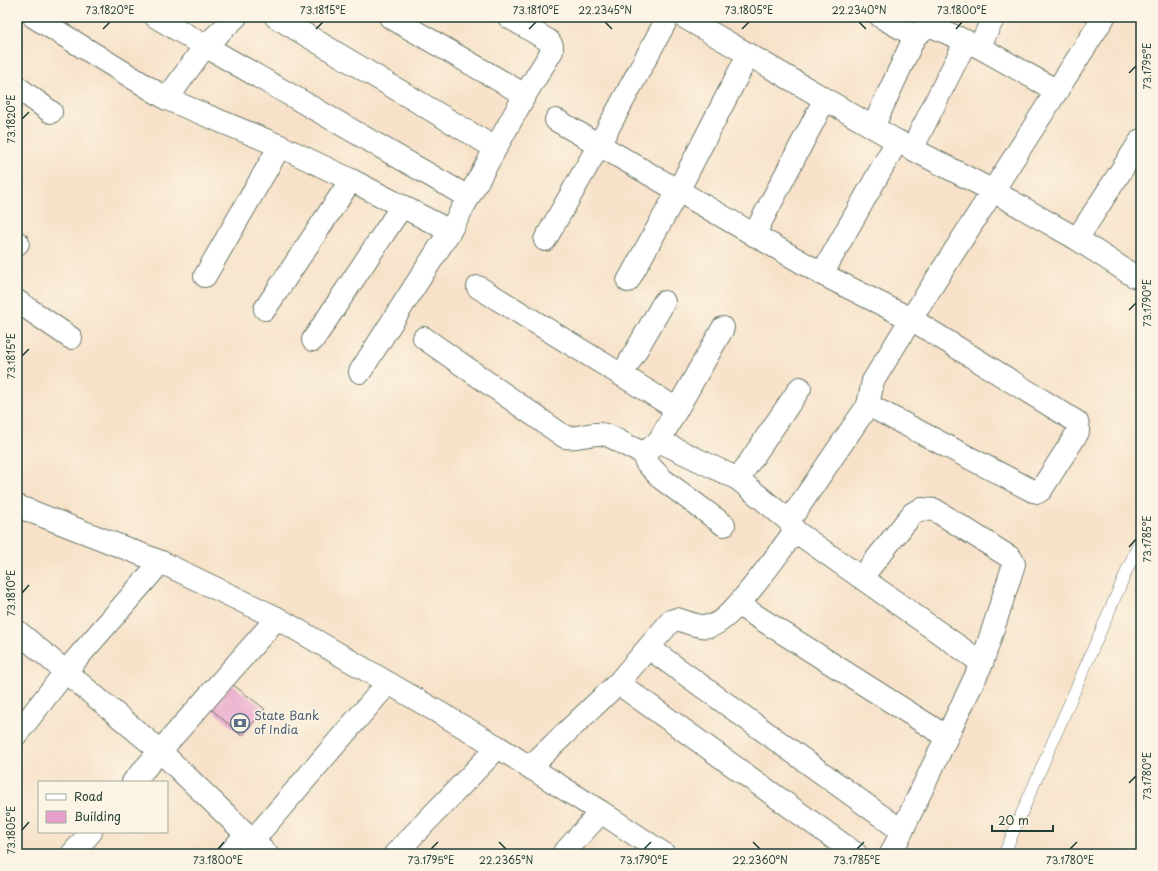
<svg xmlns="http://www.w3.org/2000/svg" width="1158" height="871" viewBox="0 0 1158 871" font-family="'Playpen Sans',sans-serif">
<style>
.building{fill:#e7a0c9}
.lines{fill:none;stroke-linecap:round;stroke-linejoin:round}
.lane-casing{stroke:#6b7768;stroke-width:12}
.street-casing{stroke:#6b7768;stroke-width:24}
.secondary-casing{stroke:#6b7768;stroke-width:24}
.lane{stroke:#fff;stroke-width:11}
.street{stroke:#fff;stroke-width:22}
.secondary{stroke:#fff;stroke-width:22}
.ticks{fill:none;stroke:#1f3d34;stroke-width:1.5}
.labels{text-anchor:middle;stroke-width:3;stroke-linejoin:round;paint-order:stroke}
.service-label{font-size:12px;fill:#4e5e75;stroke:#fcf5e5;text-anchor:start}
.neatline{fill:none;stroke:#1f3d34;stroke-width:1.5}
.ticks-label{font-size:10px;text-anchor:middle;fill:#1f3d34}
</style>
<rect width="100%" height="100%" fill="#fcf5e5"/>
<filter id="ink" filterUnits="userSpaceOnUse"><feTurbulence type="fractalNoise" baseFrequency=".025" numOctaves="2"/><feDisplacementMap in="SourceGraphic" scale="8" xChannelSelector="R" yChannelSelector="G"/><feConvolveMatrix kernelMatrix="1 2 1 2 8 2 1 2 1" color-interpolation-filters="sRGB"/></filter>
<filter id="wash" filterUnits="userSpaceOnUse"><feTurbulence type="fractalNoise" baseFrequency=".012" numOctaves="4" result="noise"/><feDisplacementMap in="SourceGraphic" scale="16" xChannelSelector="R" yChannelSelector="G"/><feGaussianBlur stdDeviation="0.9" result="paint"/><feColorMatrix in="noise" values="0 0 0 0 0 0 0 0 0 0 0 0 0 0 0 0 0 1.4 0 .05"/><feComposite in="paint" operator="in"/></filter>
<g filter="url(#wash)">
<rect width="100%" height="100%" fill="#f7e2c9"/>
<g id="blocks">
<polygon class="building" points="232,684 265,709 242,736 211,709"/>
</g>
</g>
<g filter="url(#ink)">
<use href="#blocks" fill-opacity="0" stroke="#6b7768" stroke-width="1"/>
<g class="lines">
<defs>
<polyline id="lane" points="1004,854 1141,538"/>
<g id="street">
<polyline points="34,17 167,99 280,146 351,180 450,231"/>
<polyline points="156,17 205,46 236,17"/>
<polyline points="276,17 495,148"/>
<polyline points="390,17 525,95"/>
<polyline points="684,17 897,141 993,191 1077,239 1134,276 1141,278"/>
<polyline points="881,17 915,36 929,25 979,47 1057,91"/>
<polyline points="979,47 994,17"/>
<polyline points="17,87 51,112"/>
<polyline points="167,99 205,46 468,197"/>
<polyline points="556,120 822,274 911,319 1077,422 1078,426 1078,432 1041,490 1038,492 1033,491 868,405"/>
<polyline points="873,127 915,36"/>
<polyline points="912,149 966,41"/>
<polyline points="754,235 825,99"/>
<polyline points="1077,239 1141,140"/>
<polyline points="545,240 599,145 668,17"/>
<polyline points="17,244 18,243"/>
<polyline points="822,274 897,141"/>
<polyline points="205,276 280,146"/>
<polyline points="628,281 678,191 748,55"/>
<polyline points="478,287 677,409 659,441"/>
<polyline points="17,301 71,338"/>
<polyline points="265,309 351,180"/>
<path d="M424,338L565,437C578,440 592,431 606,435C619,439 631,451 646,452L659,441L738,479L789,521L795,531"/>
<polyline points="313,340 402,206"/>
<polyline points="360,372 450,231 525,95 552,51 552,46 549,41 509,17"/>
<polyline points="622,375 664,302"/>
<polyline points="677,409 723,328"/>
<polyline points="646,452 645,458 646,462 662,479 724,525"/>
<polyline points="738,479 800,388"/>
<polyline points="789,521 868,405 873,381 911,319 1104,17"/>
<polyline points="862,577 913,513 922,509 935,510 1011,558 1014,564 982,663 891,854"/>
<polyline points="739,605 947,737"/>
<polyline points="17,631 159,750 267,854"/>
<polyline points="649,648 902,831"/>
<polyline points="618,683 856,854"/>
<polyline points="17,734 66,671 161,562"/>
<path d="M529,768L618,683L671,621L677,619C687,622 699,628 710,626C731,623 780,550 795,531L982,663"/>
<polyline points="133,782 277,618"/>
<polyline points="253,840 388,683"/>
<polyline points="72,854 91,832"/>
<polyline points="229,854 246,834"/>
<polyline points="395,854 498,747"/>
<polyline points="563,854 601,812"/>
</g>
<polyline id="secondary" points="17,506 161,562 277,618 498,747 601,812 664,854"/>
</defs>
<use href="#lane" class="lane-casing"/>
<use href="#street" class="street-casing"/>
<use href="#secondary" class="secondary-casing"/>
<use href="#lane" class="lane"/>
<use href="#street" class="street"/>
<use href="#secondary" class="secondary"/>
</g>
</g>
<path class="ticks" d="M605,22L612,29M859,22L866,29M103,29L110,22M316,29L323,22M529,29L536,22M742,29L749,22M956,29L962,22M1129,73L1136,66M22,119L29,112M1129,310L1136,303M22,356L29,349M1129,547L1136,539M22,593L29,585M1129,783L1136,776M22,830L29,822M499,842L506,849M753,842L760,849M218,849L224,842M431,849L438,842M644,849L651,842M857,849L864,842M1070,849L1077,842"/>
<defs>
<symbol id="bank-ring" viewBox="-11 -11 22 22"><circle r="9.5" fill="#fcf5e5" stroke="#5c6f8a" stroke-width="1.5"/><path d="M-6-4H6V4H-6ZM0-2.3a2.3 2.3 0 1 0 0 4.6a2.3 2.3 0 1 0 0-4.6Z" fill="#5c6f8a"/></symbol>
</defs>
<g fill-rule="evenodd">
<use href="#bank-ring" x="229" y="712" width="22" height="22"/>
</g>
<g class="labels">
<g class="service-label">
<text x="254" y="720">State Bank<tspan x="254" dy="14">of India</tspan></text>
</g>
</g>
<rect width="1158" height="871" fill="none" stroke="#fcf5e5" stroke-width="44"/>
<rect x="38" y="781" width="130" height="52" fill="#fcf5e5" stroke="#a4ab9e"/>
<rect x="46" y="794" width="20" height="6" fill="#ffffff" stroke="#a4ab9e"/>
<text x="74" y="801" font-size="12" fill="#1f3d34">Road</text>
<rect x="46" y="811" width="20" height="12" fill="#e7a0c9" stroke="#a4ab9e"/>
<text x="74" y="821" font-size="12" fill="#1f3d34">Building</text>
<path d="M992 825v6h61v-6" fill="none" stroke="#1f3d34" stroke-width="2"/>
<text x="998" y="825" font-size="12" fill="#1f3d34" stroke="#fcf5e5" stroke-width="3" paint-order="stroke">20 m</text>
<rect x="22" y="22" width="1114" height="827" class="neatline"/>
<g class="ticks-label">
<text x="110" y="14">73.1820°E</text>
<text x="323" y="14">73.1815°E</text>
<text x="536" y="14">73.1810°E</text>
<text x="605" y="14">22.2345°N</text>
<text x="749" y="14">73.1805°E</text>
<text x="859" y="14">22.2340°N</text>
<text x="962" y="14">73.1800°E</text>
<text transform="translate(1147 66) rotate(-90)" y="4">73.1795°E</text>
<text transform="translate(11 119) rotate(-90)" y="4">73.1820°E</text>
<text transform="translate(1147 303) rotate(-90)" y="4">73.1790°E</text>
<text transform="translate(11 356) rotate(-90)" y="4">73.1815°E</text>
<text transform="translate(1147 539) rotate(-90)" y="4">73.1785°E</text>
<text transform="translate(11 593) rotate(-90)" y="4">73.1810°E</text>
<text transform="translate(1147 776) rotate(-90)" y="4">73.1780°E</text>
<text transform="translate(11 830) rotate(-90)" y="4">73.1805°E</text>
<text x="218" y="864">73.1800°E</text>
<text x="431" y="864">73.1795°E</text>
<text x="506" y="864">22.2365°N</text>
<text x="644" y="864">73.1790°E</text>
<text x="760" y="864">22.2360°N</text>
<text x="857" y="864">73.1785°E</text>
<text x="1070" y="864">73.1780°E</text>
</g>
</svg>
